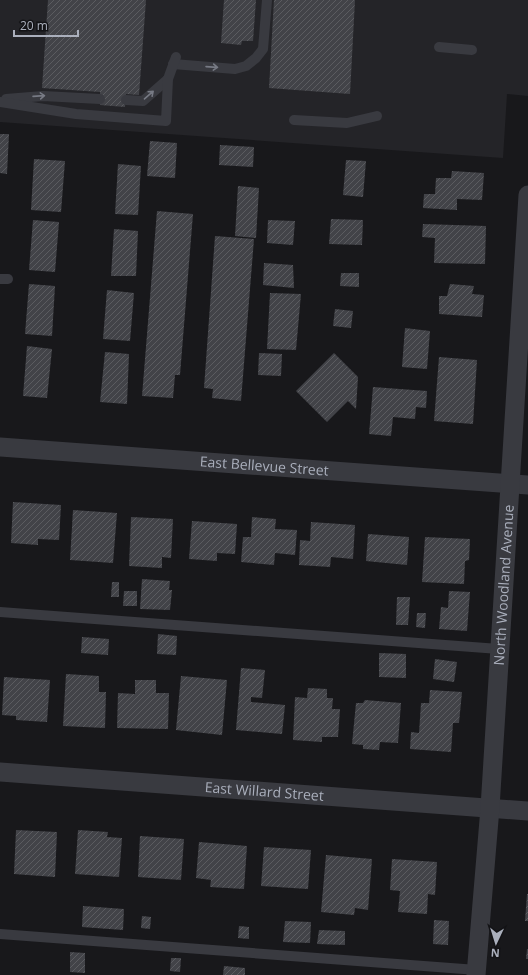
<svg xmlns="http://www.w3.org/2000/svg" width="528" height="975" viewBox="0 0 528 975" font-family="'Open Sans',sans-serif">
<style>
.built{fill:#242428}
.building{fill:url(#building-hatch)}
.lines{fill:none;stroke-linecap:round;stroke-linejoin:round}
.service{stroke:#393a40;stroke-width:10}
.minor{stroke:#393a40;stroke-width:19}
.oneway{stroke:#777a84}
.labels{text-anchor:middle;stroke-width:3;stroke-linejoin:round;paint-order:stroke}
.street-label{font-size:14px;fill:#aaafbc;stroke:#131316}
</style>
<defs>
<pattern id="building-hatch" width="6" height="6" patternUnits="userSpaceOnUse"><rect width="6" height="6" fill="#424348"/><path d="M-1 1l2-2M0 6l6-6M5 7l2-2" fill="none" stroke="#5b5c60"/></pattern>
</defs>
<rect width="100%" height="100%" fill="#18181b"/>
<polygon class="built" points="0,0 528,0 528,96 507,94 503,158 0,122"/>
<g class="building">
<polygon points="48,0 146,0 139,95 126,94 125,107 100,105 100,92 42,88"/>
<polygon points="224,0 256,0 253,41 242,41 241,45 221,43"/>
<polygon points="274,0 355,0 350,94 269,88"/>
<polygon points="0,134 9,134 7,174 0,173"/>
<polygon points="150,141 177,143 175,178 147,176"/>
<polygon points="220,145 254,147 253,167 219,165"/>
<polygon points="34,159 65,161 61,212 31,210"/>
<polygon points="346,160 366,161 363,197 343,195"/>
<polygon points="118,164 141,166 138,215 115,214"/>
<polygon points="452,171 484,173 482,200 457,199 457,210 423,208 424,194 435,194 436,178 451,178"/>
<polygon points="238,186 259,188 256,238 235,236"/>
<polygon points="157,211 193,214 180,375 175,375 173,398 142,396"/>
<polygon points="331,219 363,220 362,245 329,244"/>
<polygon points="33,220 59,222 55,272 29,270"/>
<polygon points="268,220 295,221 293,245 267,243"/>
<polygon points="423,224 486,226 485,264 434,263 435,238 422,237"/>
<polygon points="114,229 138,231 136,276 111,276"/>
<polygon points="215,236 254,239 241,401 212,398 213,389 204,388"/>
<polygon points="264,263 293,265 294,288 263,285"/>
<polygon points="341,273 359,273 359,287 340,286"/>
<polygon points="29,284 55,286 52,336 25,334"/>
<polygon points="450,284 474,286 472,294 484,295 482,317 439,314 439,296 447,296"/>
<polygon points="107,290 134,293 130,341 103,339"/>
<polygon points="270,293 301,294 296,350 267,349"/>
<polygon points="335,309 353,311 351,328 333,326"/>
<polygon points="405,328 430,331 427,369 402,367"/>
<polygon points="27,346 52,349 47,398 23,396"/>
<polygon points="105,352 129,354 127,404 100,402"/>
<polygon points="259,353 282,354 281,376 258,375"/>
<polygon points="334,353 358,377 356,409 348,401 327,422 296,391"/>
<polygon points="439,357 477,360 473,424 434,421"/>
<polygon points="373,387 427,391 426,408 416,407 415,419 393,417 391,436 369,434"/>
<polygon points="13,502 61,505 59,540 38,539 38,545 11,543"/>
<polygon points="73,510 117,513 113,563 70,560"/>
<polygon points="131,517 173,519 171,558 162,557 162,568 129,566"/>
<polygon points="252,517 276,519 275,529 297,530 295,555 275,553 274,565 241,562 243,537 251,537"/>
<polygon points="192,521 237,524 235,554 217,553 217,561 189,559"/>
<polygon points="311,522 355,525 353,559 331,557 330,567 299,565 300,540 310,541"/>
<polygon points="368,534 409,537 407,565 366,561"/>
<polygon points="425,537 470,539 469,560 465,561 464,584 422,582"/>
<polygon points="142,579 170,581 169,590 172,590 170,610 140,609"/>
<polygon points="112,582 119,582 119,597 111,597"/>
<polygon points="124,591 137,591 137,606 123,606"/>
<polygon points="449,591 470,592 467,631 439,629 441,607 448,608"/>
<polygon points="397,597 410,597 408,625 396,625"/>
<polygon points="417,613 426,613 425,628 416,627"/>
<polygon points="158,634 177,636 176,655 157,654"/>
<polygon points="82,637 109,639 108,655 81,653"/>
<polygon points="379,653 406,654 406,678 379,677"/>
<polygon points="435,659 457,662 454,682 433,679"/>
<polygon points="241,668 265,670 262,698 251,697 251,702 285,705 282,734 236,730"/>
<polygon points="66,674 99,676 99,692 106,692 105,728 63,726"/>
<polygon points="181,676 227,680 222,735 176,730"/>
<polygon points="4,677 50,680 47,722 16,720 16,716 2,715"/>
<polygon points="135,680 156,680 156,693 169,693 168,729 117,728 118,693 135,694"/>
<polygon points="308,688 327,689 327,698 333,698 332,709 340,709 338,737 322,737 322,742 293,740 295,697 307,698"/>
<polygon points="430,690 462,692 459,723 453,723 451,752 410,749 411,732 419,733 421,703 429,703"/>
<polygon points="365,700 401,703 398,743 380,742 379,750 363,749 363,745 352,744 356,703 363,703"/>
<polygon points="16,830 57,832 55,877 14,874"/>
<polygon points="78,830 108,832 107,837 122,838 119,877 75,874"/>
<polygon points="140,836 184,839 181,880 138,877"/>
<polygon points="199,842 247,846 244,889 210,887 211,880 196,878"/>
<polygon points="264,847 311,850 308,889 261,886"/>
<polygon points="326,855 372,859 368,910 355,908 354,915 321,912"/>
<polygon points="392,859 437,862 435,895 428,894 427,914 398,912 400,891 390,890"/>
<polygon points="527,894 528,894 528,921 525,921"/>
<polygon points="83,906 124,909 123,930 82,927"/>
<polygon points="142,916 151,917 150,929 141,928"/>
<polygon points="434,920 449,921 448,945 433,944"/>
<polygon points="285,921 311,922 310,943 283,942"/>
<polygon points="239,926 249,927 249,939 238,938"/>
<polygon points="319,930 345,931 345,945 317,944"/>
<polygon points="527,949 528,949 528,959 526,959"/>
<polygon points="70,952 85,953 85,973 70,972"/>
<polygon points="171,958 181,958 180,972 170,971"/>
<polygon points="224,966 245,968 245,975 223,975"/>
</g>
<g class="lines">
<g class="service">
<polyline points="439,47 472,50"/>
<polyline points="173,64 235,69 246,66 256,58 263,49 267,0"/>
<polyline points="6,99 43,96 100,99"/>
<polyline points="126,100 143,101 168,79"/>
<polyline points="0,102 76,114 166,121 168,79 176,57"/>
<polyline points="294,120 347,123 377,116"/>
<polyline points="0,279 8,279"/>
<polyline points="0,612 499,649"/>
<polyline points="0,934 477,970"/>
</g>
<g class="minor">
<path id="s1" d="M0,447L528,485"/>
<path id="s2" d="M0,772L528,811"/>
<path id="s3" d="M476,975L490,808L528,195"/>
</g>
</g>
<defs><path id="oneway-shaft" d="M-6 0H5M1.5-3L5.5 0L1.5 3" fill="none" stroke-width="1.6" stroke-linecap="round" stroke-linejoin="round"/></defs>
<g class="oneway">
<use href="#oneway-shaft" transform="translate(212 67) rotate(4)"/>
<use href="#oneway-shaft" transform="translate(149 95) rotate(-41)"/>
<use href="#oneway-shaft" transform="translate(39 96) rotate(-4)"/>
</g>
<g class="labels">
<g class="street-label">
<text dy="5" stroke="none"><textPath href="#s1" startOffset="265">East Bellevue Street</textPath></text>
<text dy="5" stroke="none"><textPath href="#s3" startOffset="391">North Woodland Avenue</textPath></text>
<text dy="5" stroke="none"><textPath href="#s2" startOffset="265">East Willard Street</textPath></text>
</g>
</g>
<g transform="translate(496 943) rotate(184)" stroke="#131316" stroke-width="3" paint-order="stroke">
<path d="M0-3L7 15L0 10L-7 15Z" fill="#aaafbc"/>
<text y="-6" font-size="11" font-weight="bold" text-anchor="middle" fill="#aaafbc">N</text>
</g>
<path d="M14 30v6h64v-6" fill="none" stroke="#aaafbc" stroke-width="2"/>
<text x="20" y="30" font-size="12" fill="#aaafbc" stroke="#131316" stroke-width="3" paint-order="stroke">20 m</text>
</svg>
